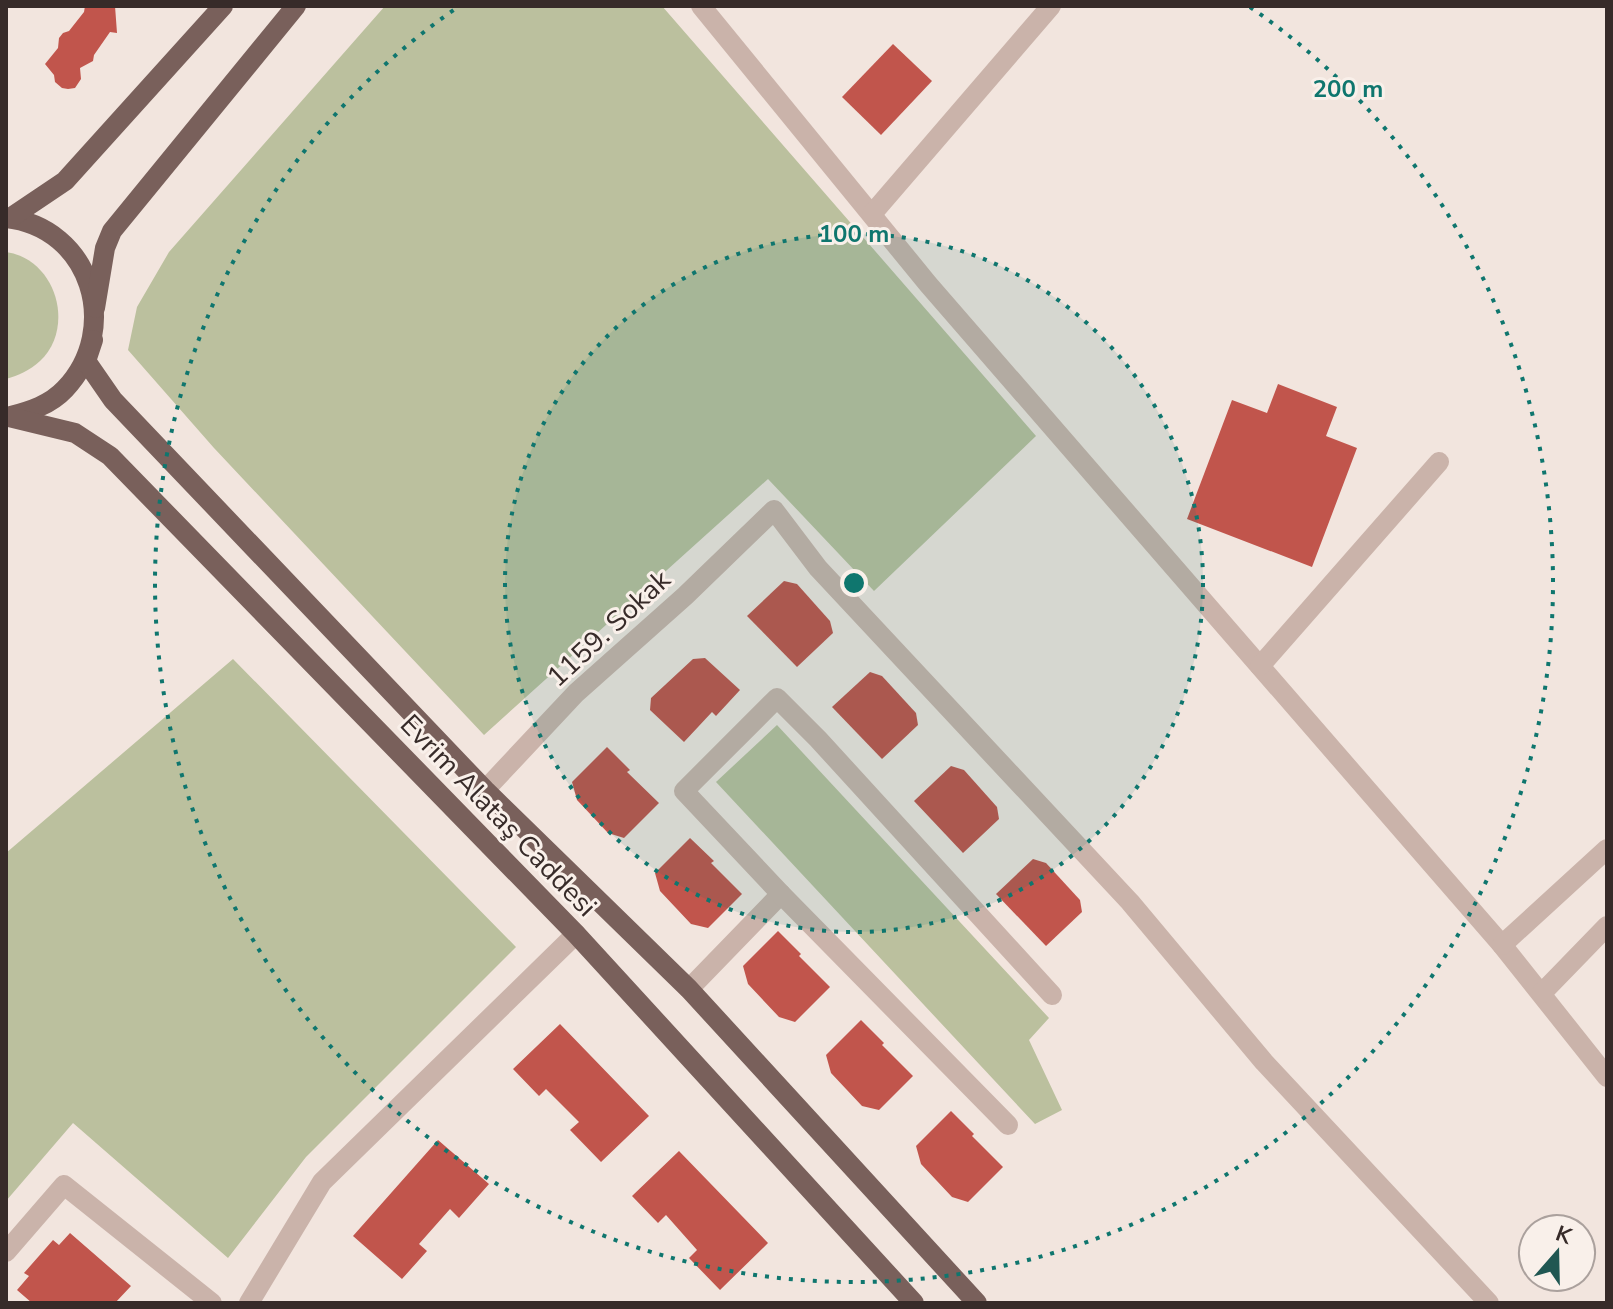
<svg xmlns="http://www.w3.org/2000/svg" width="1613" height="1309" viewBox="0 0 1613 1309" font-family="'Nunito Sans',sans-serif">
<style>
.green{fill:#bbc09e}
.building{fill:#c1554c}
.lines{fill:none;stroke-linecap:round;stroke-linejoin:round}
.minor{stroke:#cab3aa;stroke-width:20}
.major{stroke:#79605b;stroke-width:20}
.ring{fill:none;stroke:#0f766e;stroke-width:4;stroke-dasharray:4 8}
.labels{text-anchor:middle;stroke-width:6;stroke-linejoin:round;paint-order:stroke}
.street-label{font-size:28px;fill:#372b29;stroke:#f9f0ea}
.centre{fill:#0f766e;stroke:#f9f0ea;stroke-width:4}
.ring-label{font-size:24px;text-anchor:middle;font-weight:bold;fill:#0f766e;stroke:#f9f0ea;stroke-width:6;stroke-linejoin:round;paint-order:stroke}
</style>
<rect width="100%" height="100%" fill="#f2e5de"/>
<g class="green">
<polygon points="385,6 662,6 1036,436 874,591 768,479 484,735 214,448 128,350 137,307 169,252"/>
<path d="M6,252C56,259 76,327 40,361C29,371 19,375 6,379Z"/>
<polygon points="233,659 516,947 306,1157 228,1258 73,1123 6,1201 6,853"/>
<polygon points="777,725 1049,1018 1029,1040 1062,1110 1035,1124 716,782"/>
</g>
<g class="building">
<polygon points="85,6 115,6 117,33 110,32 94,55 93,61 80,68 81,79 75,88 68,89 62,88 55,82 54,75 45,64 58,48 59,38 63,33 69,31 84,12"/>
<polygon points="893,44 932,81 881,135 842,97"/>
<polygon points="1278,384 1337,407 1326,436 1357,448 1312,567 1187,519 1232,400 1267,413"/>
<polygon points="784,581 797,584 830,621 833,633 797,667 747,616"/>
<polygon points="705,658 740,690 716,716 712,712 684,742 650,710 651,698 693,659"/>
<polygon points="870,672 882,676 916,713 918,725 882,759 832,707"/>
<polygon points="607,747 630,770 627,772 659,803 624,838 608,833 577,800 572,782"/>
<polygon points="951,766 964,770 997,807 999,819 963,853 914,801"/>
<polygon points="690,838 714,861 711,863 742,894 708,928 691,924 660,891 655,873"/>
<polygon points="1033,859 1046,863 1080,900 1082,912 1046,946 996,894"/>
<polygon points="778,931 801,954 799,956 830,987 795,1022 779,1017 748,984 743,966"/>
<polygon points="861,1020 884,1043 882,1045 913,1076 879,1110 862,1106 831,1073 826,1055"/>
<polygon points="560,1024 649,1116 601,1162 570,1130 579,1122 546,1089 539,1096 513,1069"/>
<polygon points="951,1111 974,1134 972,1136 1003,1167 968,1202 952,1197 921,1164 916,1146"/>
<polygon points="438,1140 489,1184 459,1218 450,1209 419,1244 427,1251 402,1279 353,1236"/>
<polygon points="679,1151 768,1243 720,1290 689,1258 697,1250 666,1215 658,1223 632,1196"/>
<polygon points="70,1233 131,1286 115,1303 32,1303 17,1290 29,1276 24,1273 53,1240 59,1245"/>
</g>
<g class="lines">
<g class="minor">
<polyline points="701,6 928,284 1502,945 1607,1077"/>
<polyline points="872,214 1051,6"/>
<polyline points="1260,666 1439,462"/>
<polyline points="485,790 576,693 685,596 774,510 818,568 1130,902 1264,1062 1489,1303"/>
<polyline points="1502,945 1607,849"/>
<polyline points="689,989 781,894"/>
<polyline points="1542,993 1607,926"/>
<polyline points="1008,1125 781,894 684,791 777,698 818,739 1052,995"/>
<polyline points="6,1252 64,1185 212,1303"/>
<polyline points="249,1303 322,1182 576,934"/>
</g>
<g class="major">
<path d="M6,218C91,227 122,329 65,389C50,405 30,411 11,416"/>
<polyline points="10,218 65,181 223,6"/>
<polyline points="95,308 105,248 112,231 296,6"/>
<polyline points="93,340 86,361 113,400 485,790 689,989 977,1303"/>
<polyline points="9,417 75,433 110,456 576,934 914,1303"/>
</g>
</g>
<circle cx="854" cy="583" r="349" fill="#0f766e" fill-opacity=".12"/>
<g class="ring">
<circle cx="854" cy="583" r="349"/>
<path d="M1250 7A699 699 0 1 1 458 7"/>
</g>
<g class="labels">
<g class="street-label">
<text transform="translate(608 628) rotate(-43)" y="10">1159. Sokak</text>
<text transform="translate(499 815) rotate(46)" y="10">Evrim Alataş Caddesi</text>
</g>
</g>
<circle cx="854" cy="583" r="12" class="centre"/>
<g class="ring-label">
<text x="1348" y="97">200 m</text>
<text x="854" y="242">100 m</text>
</g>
<rect width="1613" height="1309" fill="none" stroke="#372b29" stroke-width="16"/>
<g transform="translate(1557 1253) rotate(20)"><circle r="38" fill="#f9f0ea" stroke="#aba19d" stroke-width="2"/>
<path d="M0-6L14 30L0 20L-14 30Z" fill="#205752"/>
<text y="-12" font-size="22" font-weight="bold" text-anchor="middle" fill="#372b29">K</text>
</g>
</svg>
